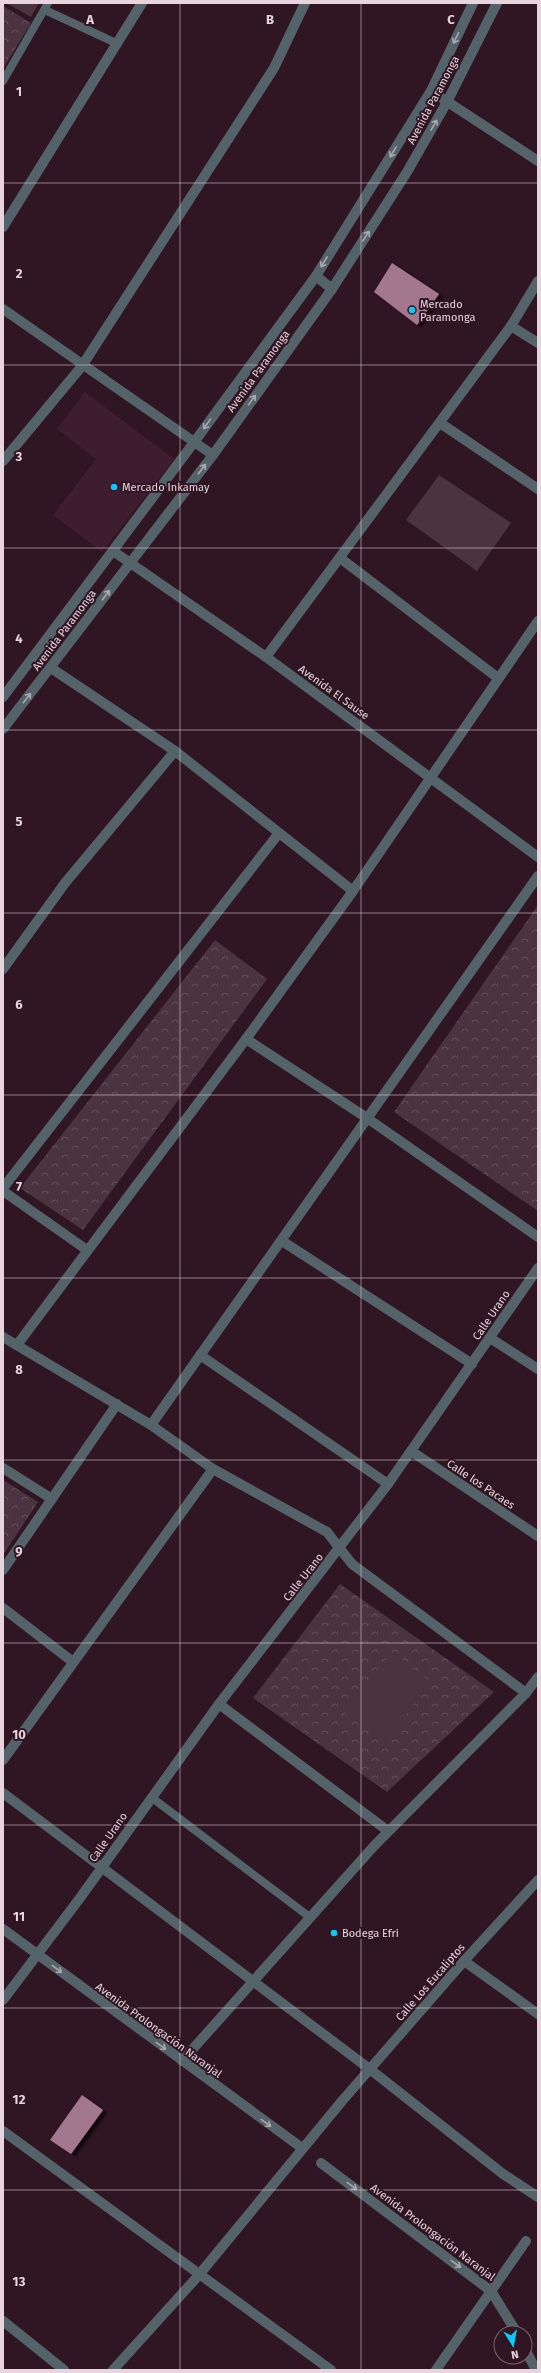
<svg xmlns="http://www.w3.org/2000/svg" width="541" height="2373" viewBox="0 0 541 2373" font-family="'Fira Sans',sans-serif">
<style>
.built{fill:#3d1d2e}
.forest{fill:url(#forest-crowns)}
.pitch{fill:#4b343f}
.building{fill:#a4788c;filter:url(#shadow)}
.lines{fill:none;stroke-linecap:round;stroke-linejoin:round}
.service{stroke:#546369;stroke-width:8}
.minor{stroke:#546369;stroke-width:10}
.tertiary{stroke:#546369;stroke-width:10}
.oneway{stroke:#aca7af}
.grid{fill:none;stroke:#e7d4dd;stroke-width:1;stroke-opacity:0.55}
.poi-dot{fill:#08cbf9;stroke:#301523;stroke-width:1.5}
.labels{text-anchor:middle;stroke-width:4;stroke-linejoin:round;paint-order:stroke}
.street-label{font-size:11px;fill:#e7d4dd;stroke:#301523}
.poi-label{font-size:11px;fill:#e7d4dd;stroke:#301523;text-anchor:start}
.grid-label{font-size:13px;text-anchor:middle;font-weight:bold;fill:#e7d4dd;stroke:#301523;stroke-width:4;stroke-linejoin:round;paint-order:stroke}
</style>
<defs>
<pattern id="forest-crowns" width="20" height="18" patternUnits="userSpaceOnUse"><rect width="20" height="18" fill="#4b343f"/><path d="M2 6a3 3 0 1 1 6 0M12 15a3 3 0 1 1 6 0" fill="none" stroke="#65505a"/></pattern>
<filter id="shadow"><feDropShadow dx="4.5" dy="2.5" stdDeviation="1" flood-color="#0009"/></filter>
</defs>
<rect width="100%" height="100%" fill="#301523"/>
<polygon class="built" points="85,392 174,459 102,552 53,515 96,459 57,429"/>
<g class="forest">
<polygon points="3,6 31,23 3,69"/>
<polygon points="538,905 538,1211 394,1112"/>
<polygon points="215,940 267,979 83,1230 20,1188"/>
<polygon points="3,1480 38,1502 3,1555"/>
<polygon points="340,1584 494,1692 387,1792 253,1698"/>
</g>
<g class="pitch">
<polygon points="6,3 39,3 31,17"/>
<polygon points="439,475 511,523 477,571 406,520"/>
<polygon points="392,1652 431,1683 383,1743 345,1713"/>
</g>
<g class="building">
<polygon points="392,263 439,294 417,325 374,292"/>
<polygon points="82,2095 103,2110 71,2154 50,2140"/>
</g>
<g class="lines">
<g class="service">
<polyline points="45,10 118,44"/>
<polyline points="3,81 48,3"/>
<polyline points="151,1797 311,1918"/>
</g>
<g class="minor">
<polyline points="431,91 538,161"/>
<polyline points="3,227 142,3"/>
<polyline points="3,309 213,455"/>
<polyline points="511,326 538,343"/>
<polyline points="440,423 538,489"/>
<polyline points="3,461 82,366 274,68 305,3"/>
<polyline points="113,551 266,657 538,857"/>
<polyline points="340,558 498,678"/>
<polyline points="266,657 511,326 538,281"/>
<polyline points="51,668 175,751 353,891"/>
<polyline points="3,969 65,883 175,751"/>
<polyline points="246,1039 367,1118 538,1237"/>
<polyline points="3,1188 279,833"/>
<polyline points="3,1191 87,1250"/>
<polyline points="282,1241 472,1364"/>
<polyline points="3,1337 151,1425 213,1469 327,1532 352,1564 526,1693"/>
<polyline points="490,1338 538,1369"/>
<polyline points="17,1345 246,1039 353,891 538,621"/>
<polyline points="200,1355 388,1484"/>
<polyline points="151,1425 538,876"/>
<polyline points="411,1451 538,1536"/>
<polyline points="3,1468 52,1499"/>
<polyline points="3,1570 117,1404"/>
<polyline points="3,1608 73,1662"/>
<polyline points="219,1704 388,1831"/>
<polyline points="3,1760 213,1469"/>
<polyline points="3,1793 371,2070 503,2174 538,2197"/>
<polyline points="3,1929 302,2148"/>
<polyline points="464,1961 538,2014"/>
<polyline points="3,2000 80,1898 219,1704 388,1484 538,1268"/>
<polyline points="182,2061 374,1846 526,1693 538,1677"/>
<polyline points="3,2131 331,2370"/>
<polyline points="321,2163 491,2291 517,2333"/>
<polyline points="3,2321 64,2370"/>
<polyline points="525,2349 536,2370"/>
<polyline points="113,2370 198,2276 342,2101 464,1961 538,1880"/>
<polyline points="436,2370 526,2241"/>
</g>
<g class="tertiary">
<polyline points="316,276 332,289"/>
<polyline points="3,697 195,441 316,276 431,91 473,3"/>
<polyline points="3,729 213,455 332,289 407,172 447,102 497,3"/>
</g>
</g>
<defs><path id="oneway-shaft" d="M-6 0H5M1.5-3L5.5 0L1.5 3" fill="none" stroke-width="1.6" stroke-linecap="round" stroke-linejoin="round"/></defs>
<g class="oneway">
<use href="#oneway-shaft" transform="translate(456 38) rotate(116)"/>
<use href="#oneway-shaft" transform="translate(434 125) rotate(-60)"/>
<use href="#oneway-shaft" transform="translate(393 152) rotate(122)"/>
<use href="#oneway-shaft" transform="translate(366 236) rotate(-57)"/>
<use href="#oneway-shaft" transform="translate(324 262) rotate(122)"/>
<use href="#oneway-shaft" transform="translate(252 400) rotate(-54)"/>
<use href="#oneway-shaft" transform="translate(207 424) rotate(126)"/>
<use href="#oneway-shaft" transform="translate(202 469) rotate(-53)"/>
<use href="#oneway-shaft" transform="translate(106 595) rotate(-53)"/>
<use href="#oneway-shaft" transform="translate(27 698) rotate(-52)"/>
<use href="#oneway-shaft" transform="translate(57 1969) rotate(36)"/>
<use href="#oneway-shaft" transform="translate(161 2046) rotate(36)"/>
<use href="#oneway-shaft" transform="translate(266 2123) rotate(36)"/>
<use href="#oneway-shaft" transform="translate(352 2186) rotate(36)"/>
<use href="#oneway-shaft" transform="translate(456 2264) rotate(37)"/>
</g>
<path class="grid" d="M180,3V2370M361,3V2370M3,183H538M3,365H538M3,548H538M3,730H538M3,913H538M3,1095H538M3,1278H538M3,1460H538M3,1643H538M3,1825H538M3,2008H538M3,2190H538"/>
<g class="poi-dot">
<circle cx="412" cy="310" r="4"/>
<circle cx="114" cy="487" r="4"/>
<circle cx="334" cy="1933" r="4"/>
</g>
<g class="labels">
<g class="street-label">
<text transform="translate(433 100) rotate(-62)" y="4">Avenida Paramonga</text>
<text transform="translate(258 371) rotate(-54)" y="4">Avenida Paramonga</text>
<text transform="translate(64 630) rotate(-53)" y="4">Avenida Paramonga</text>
<text transform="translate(334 692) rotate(36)" y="4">Avenida El Sause</text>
<text transform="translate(491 1315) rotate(-56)" y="4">Calle Urano</text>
<text transform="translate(481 1484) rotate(34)" y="4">Calle los Pacaes</text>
<text transform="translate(303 1577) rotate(-52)" y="4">Calle Urano</text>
<text transform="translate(108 1837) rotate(-55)" y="4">Calle Urano</text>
<text transform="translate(430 1982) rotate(-49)" y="4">Calle Los Eucaliptos</text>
<text transform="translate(159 2030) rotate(36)" y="4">Avenida Prolongación Naranjal</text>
<text transform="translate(433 2232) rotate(37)" y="4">Avenida Prolongación Naranjal</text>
</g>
<g class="poi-label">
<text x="420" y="308">Mercado<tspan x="420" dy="13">Paramonga</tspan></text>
<text x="122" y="491">Mercado Inkamay</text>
<text x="342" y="1937">Bodega Efri</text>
</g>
</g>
<g class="grid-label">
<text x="90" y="24">A</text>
<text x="270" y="24">B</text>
<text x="451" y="24">C</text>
<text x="19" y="96">1</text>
<text x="19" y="278">2</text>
<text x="19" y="461">3</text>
<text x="19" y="643">4</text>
<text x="19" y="826">5</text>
<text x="19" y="1009">6</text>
<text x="19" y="1191">7</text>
<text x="19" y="1374">8</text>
<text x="19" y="1556">9</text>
<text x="19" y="1739">10</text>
<text x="19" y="1921">11</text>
<text x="19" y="2104">12</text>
<text x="19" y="2286">13</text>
</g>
<rect width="541" height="2373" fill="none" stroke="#e7d4dd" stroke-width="8"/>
<g transform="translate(513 2345) rotate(169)"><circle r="19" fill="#301523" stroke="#79616d"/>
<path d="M0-3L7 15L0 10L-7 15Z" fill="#08cbf9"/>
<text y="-6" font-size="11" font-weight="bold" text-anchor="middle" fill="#e7d4dd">N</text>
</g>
</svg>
